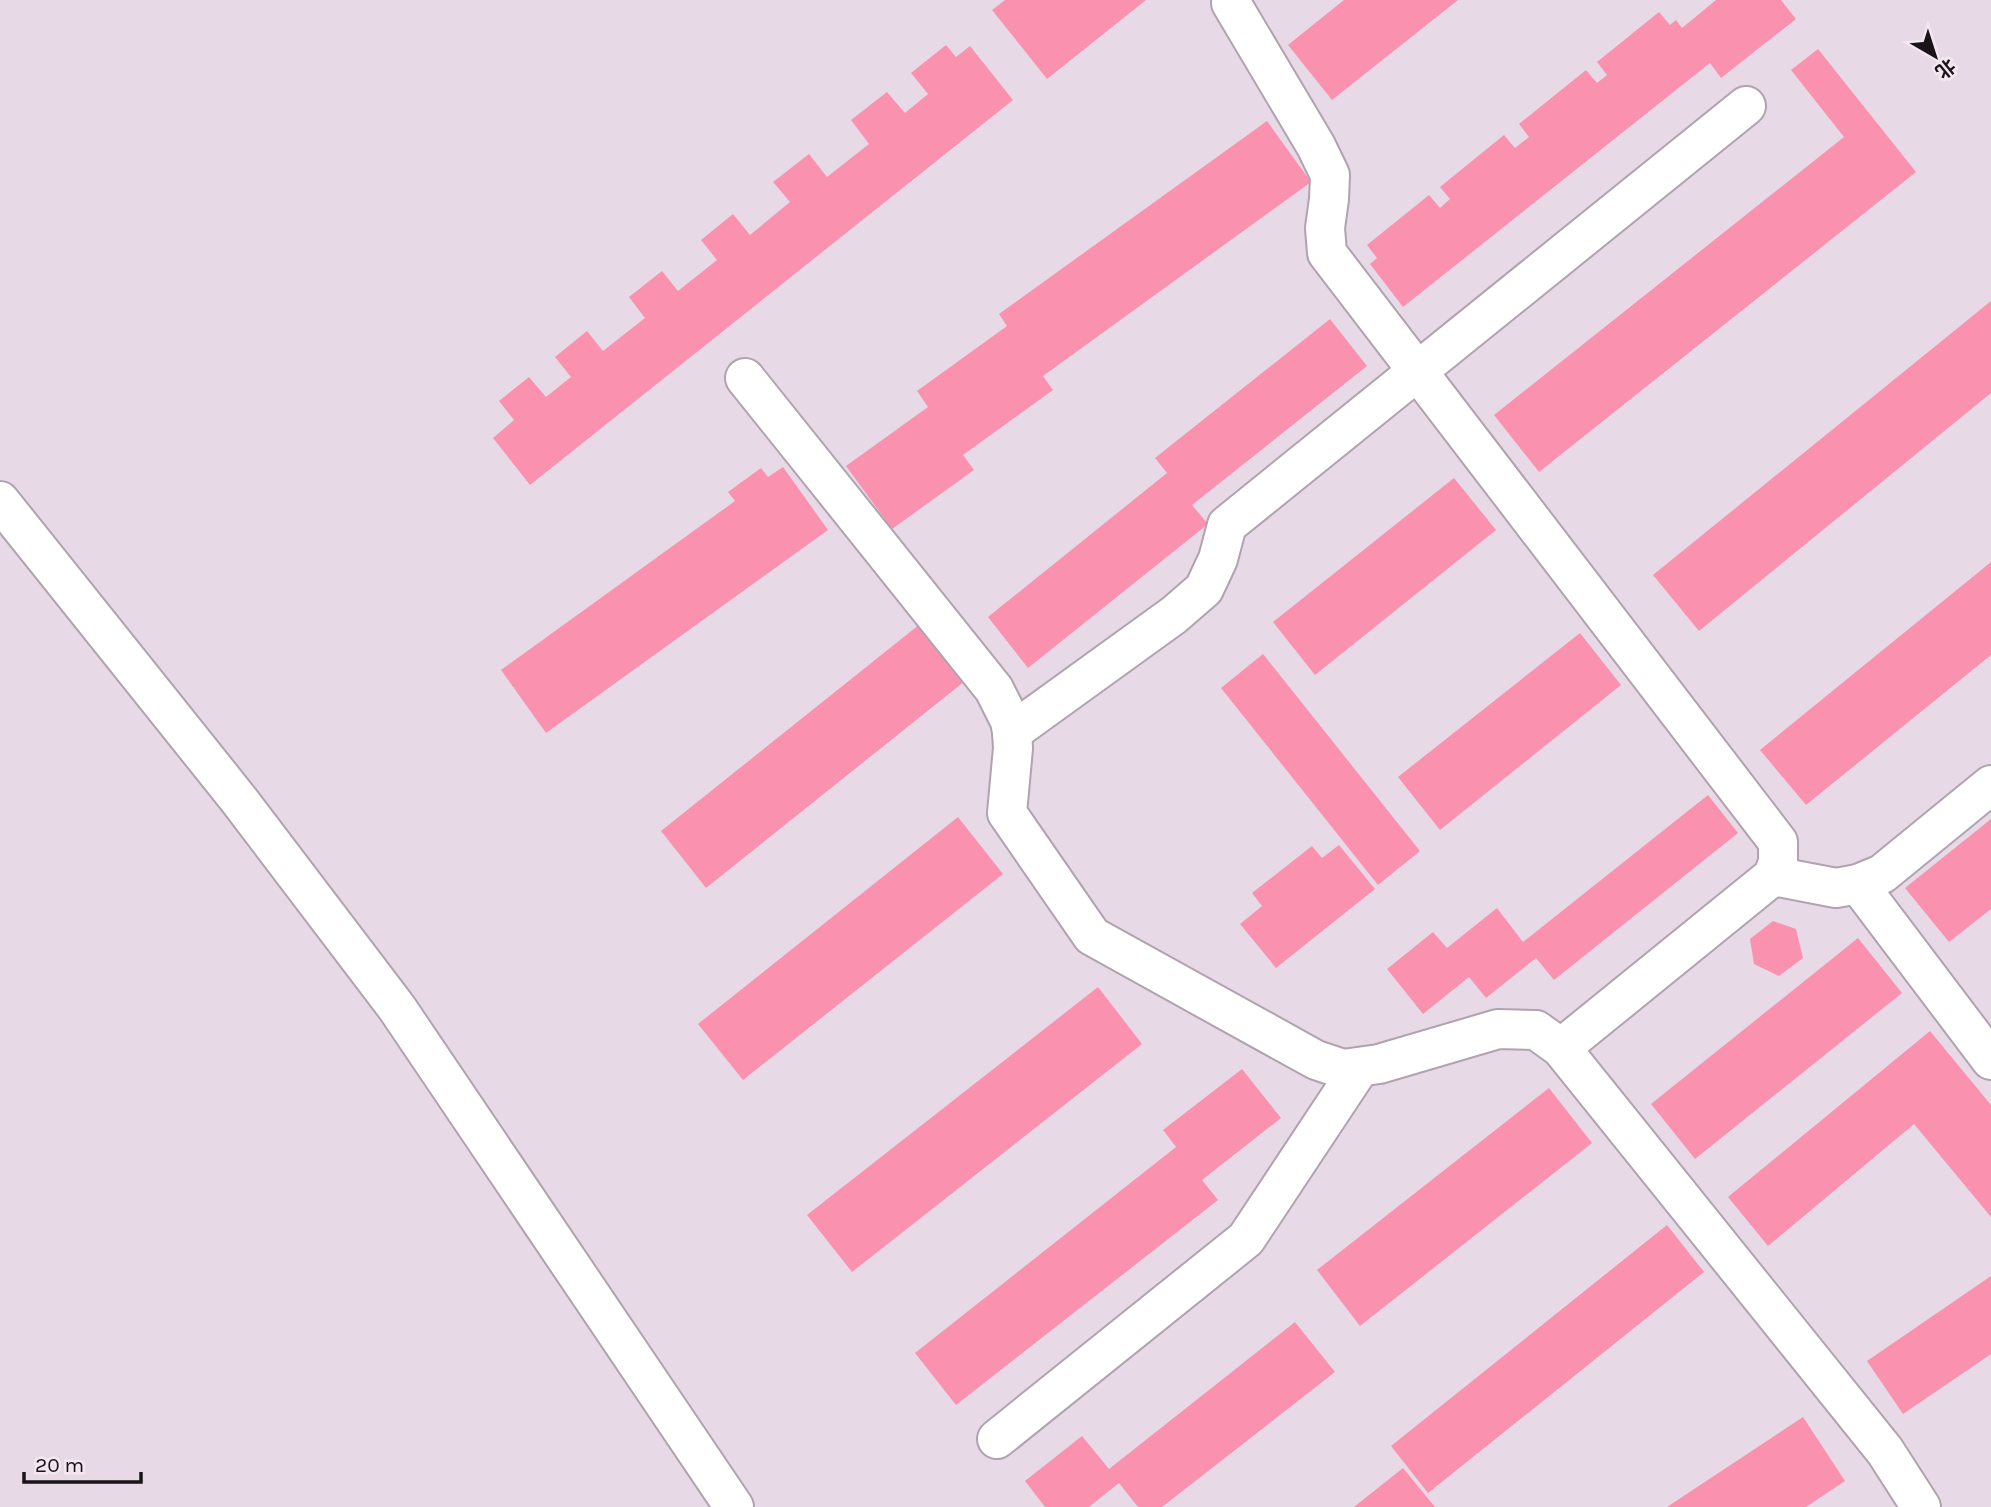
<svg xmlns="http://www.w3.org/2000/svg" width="1991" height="1507" viewBox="0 0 1991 1507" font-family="Karla,'Noto Sans SC',sans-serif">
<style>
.building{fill:#fa92af}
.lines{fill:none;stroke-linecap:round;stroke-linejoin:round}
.minor-casing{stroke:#b0a3af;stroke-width:42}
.minor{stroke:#fff;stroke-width:38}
</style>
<rect width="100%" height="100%" fill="#e7d9e5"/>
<g class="building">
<polygon points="1005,0 1146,0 1047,79 992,10"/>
<polygon points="1344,0 1458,0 1332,100 1288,45"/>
<polygon points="1716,0 1781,0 1796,19 1721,78 1710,63 1403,307 1370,264 1377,258 1367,245 1429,195 1440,208 1450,199 1440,187 1504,135 1515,148 1529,137 1519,124 1586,70 1597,83 1607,75 1597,62 1659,12 1670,25 1676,20 1682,28"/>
<polygon points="946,45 956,57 970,46 1013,100 530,485 493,438 514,420 499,401 529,377 546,397 571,377 555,357 587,331 603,351 645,318 629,297 662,271 678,291 717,260 701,240 733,214 750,235 790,202 773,182 809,154 827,177 869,144 851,120 887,92 905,113 928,94 911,73"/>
<polygon points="1818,49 1916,172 1539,472 1494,415 1844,137 1791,70"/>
<polygon points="1267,121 1311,182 1043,376 1053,390 963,455 974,470 892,529 846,466 928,407 917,391 1007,326 999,314"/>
<polygon points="1991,301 1991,393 1699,631 1653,575"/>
<polygon points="1330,319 1367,366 1192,505 1208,524 1028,668 988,617 1167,473 1155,458"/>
<polygon points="783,467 828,530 546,733 501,670 735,501 728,492 761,468 768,477"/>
<polygon points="1454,478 1496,530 1315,675 1273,622"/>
<polygon points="1991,562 1991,655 1806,805 1760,750"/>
<polygon points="920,624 965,681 706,888 661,831"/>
<polygon points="1580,633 1621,685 1440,830 1398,777"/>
<polygon points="1263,654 1420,851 1378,885 1221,688"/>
<polygon points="1708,795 1738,833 1554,980 1536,958 1486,998 1469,977 1423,1014 1387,969 1433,932 1447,948 1497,908 1523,942"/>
<polygon points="958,817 1003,874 743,1080 698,1024"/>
<polygon points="1991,819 1991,909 1949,942 1905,888"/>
<polygon points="1339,845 1375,889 1276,968 1240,924 1262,906 1252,893 1312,846 1322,858"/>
<polygon points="1773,921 1796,929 1803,958 1779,976 1754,964 1750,939"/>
<polygon points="1858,938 1902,993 1695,1159 1651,1104"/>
<polygon points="1098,987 1142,1044 852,1272 807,1215"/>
<polygon points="1930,1031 1991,1105 1991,1217 1914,1124 1768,1246 1728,1197"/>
<polygon points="1242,1069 1281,1118 1202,1180 1218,1200 956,1405 915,1353 1176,1147 1163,1130"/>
<polygon points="1549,1088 1592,1143 1360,1326 1317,1270"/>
<polygon points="1667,1225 1704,1272 1428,1493 1391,1446"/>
<polygon points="1991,1276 1991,1354 1903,1414 1867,1361"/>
<polygon points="1295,1322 1335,1372 1162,1507 1138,1507 1119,1483 1089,1507 1045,1507 1025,1481 1082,1436 1109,1469"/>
<polygon points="1803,1417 1845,1481 1806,1507 1667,1507"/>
<polygon points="1403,1468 1435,1507 1354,1507"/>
</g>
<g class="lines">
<defs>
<g id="minor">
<polyline points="1231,3 1316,146 1330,175 1329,199 1325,228 1327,253 1778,842 1778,862 1773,876 1561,1048"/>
<polyline points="745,378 994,689 1010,721 1012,732 1013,748 1007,813 1092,936 1316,1060 1343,1069 1379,1064 1498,1029 1536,1030 1561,1048 1885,1451 1921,1507"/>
<polyline points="0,501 239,800 397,1008 734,1507"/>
<polyline points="1012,732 1174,615 1204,589 1218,559 1227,525 1746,106"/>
<polyline points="1773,876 1836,888 1858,884 1882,874 1991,785"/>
<polyline points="1858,884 1991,1060"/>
<polyline points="997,1439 1246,1239 1360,1067"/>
</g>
</defs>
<use href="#minor" class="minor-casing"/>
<use href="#minor" class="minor"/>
</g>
<g transform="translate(1935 56) rotate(141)" stroke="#f4e7f2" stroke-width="5" paint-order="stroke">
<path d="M0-5L12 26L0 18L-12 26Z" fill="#191418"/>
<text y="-10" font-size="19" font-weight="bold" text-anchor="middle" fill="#191418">北</text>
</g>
<path d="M24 1472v10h117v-10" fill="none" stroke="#191418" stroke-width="3.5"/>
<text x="35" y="1472" font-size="21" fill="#191418" stroke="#f4e7f2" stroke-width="5" paint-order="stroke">20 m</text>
</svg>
